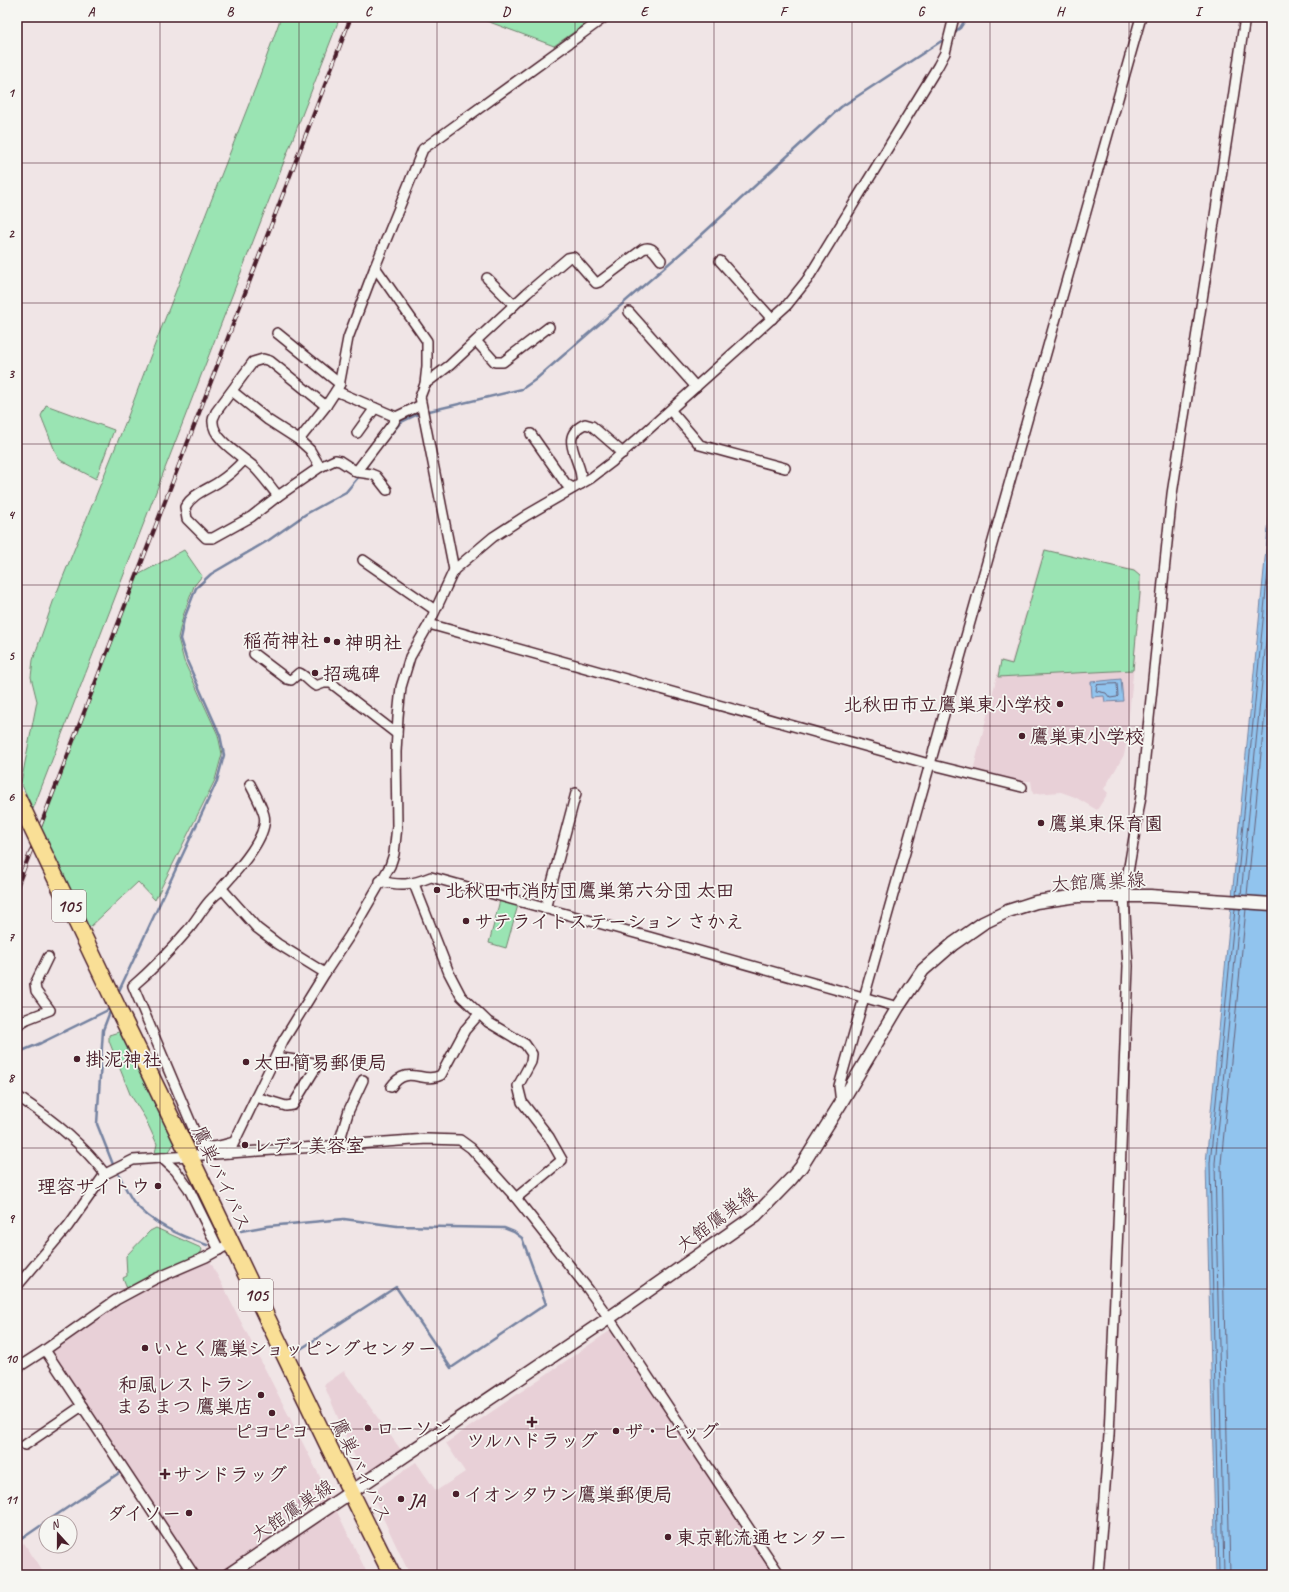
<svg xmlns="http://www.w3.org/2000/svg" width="1289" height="1592" viewBox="0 0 1289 1592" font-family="Caveat,'Klee One',sans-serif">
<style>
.built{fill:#e8d0d7}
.green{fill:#9ae4b3;stroke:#72826f}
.water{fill:#91c4ee;stroke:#7582a0}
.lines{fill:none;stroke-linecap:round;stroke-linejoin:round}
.shore{stroke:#666179;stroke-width:1}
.stream{stroke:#7582a0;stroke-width:2.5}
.street-casing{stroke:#4a1f2b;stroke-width:12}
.secondary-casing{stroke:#4a1f2b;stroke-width:15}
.highway-casing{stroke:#4a1f2b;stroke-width:19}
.street{stroke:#f6f6f2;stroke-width:9}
.secondary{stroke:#f6f6f2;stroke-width:12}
.highway{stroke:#f9df96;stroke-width:16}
.rail-casing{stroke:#4a1f2b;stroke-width:4}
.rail{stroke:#f6f6f2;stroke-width:2.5;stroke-dasharray:8;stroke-linecap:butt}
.highway-bridge-casing{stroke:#4a1f2b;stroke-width:19;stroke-linecap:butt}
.highway-bridge{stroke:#f9df96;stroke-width:16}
.grid{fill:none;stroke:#4a1f2b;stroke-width:1;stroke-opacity:0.55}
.poi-dot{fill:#4a1f2b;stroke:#f6f6f2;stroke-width:1.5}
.labels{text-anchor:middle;stroke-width:3.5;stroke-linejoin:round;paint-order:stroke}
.shield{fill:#f6f6f2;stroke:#7e6067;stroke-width:1}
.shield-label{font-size:18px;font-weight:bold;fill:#4a1f2b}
.poi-label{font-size:19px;font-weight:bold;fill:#4a1f2b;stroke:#f6f6f2;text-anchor:start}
.street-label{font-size:19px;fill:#4a1f2b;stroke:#f6f6f2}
.neatline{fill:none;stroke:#4a1f2b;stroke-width:1.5}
.grid-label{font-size:13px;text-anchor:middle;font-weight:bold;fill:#4a1f2b}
</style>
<rect width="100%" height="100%" fill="#f0e5e6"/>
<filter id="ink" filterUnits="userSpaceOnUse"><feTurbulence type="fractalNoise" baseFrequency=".025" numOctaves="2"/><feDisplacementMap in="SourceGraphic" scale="8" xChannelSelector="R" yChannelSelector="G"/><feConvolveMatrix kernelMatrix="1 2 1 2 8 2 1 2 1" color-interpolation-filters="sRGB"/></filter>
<g filter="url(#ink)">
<g class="built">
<polygon points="1044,549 1135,570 1140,576 1141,593 1126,746 1124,755 1104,789 1108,793 1097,810 1075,797 1061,792 1033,794 1031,781 1018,781 973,771 1001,660 1011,662"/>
<polygon points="210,1261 318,1473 368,1575 194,1575 45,1350 155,1285"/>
<polygon points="611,1330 632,1361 631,1362 775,1575 410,1575 375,1501 378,1488 416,1462 436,1491 465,1472 446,1443"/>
<polygon points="344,1371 401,1450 370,1471 366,1464 357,1462 324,1385"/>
<polygon points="24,1543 45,1575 17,1575 17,1548"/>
</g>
<g class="green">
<polygon points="281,17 340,17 33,809 21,783 37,701 31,677 33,660 53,602 128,416 150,357 256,86"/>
<polygon points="476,17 594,17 594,18 554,46"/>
<polygon points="46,405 114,430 96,479 60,460 57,456 41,416"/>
<polygon points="184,550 202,576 194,586 183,616 178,638 184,661 218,735 222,754 215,780 155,900 138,882 89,928 40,827 136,576"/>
<polygon points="1045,550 1134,571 1140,576 1140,593 1133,670 998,677 1001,661 1012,664"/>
<polygon points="500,900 518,905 506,948 489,943"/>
<polygon points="122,1031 175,1142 168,1153 155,1153 157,1144 145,1118 130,1094 109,1041 109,1035"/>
<polygon points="156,1228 201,1248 202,1250 199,1256 128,1290 123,1278 127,1276 126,1256 150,1231"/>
</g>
<g class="water">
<polygon points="1272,488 1272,1575 1216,1575 1206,1163"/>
<polygon points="1121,679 1123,701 1105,702 1104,696 1092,697 1091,682"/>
</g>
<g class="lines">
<g class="shore">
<polygon points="1117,684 1118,696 1117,697 1110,698 1106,693 1096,691 1097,685"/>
<polyline points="1236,895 1272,529"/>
<polyline points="1241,895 1272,580"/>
<polyline points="1247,895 1272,642"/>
<polyline points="1219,1575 1210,1163 1235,909"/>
<polyline points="1224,1575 1215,1163 1240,909"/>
<polyline points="1230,1575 1221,1163 1246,909"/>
</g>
<g class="stream">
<polyline points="953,33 960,28 967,17"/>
<polyline points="425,412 522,389 535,380 696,240 841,107 946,38"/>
<polyline points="391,434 401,422 420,413"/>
<polyline points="363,471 378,450"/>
<polyline points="118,993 217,781 224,755 220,735 187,661 180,639 184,619 196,588 211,574 269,540 306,514 346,492 360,475"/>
<polyline points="111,1009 103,1030 97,1124 114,1167"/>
<polyline points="17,1053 41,1043 110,1009"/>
<path d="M117,1171C122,1181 127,1192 133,1201C151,1224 181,1236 207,1245"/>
<polyline points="241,1231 268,1226 344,1219 397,1226 504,1228 514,1232 522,1238 546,1304 451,1368 396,1287 299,1350"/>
<polyline points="46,1522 119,1473"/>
<polyline points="17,1542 46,1522"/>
</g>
<defs>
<g id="street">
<polyline points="720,261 772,319"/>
<polyline points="487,278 514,305"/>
<polyline points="629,312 696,387"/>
<polyline points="277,333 340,384"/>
<polyline points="476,341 495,362 503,362 549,327"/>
<path d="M425,384L450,365L527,293L568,258L573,257L575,259L596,283L599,282L643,249C652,245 655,253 661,260"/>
<polyline points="232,391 268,420 299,440"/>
<polyline points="336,391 396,417 421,405"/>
<polyline points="671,411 700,445 785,468"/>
<polyline points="357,433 375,408"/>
<polyline points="531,434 566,484 573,488"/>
<path d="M244,460C236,469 228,476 217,483C204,491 193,494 185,507L187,519L206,538H213L251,517L278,496L320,467L310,450L299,440L326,406L339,386L348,338L375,267"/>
<polyline points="320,467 335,460 340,461 357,472 371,474 376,476 387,490"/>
<polyline points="356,472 394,422 396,417"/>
<path d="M581,484C585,462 555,438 585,424L592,426L623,453"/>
<path d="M278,496C270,486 263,476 254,467C243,457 211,439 213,420C213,418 215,415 216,412L253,362L263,359L270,361L326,406"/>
<polyline points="363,560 435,610"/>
<polyline points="454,570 420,397 425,384 427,366 427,341 375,267 423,149 605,17"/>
<polyline points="429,624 929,764 1022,787"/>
<path d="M254,654L287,679L291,680L299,673C305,675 310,683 316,686L324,683H331L397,734"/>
<path d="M380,881C401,886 411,885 431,877L653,938L898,1007"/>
<polyline points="414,884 449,973 461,996 488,1022 525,1044 532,1054 531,1062 518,1086 522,1102 549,1137 562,1160 516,1198"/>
<path d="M218,892C231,877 270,837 264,815C261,804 255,794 250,784"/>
<polyline points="545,909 576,793"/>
<polyline points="17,1025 27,1019 50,1010 36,991 35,984 48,957"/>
<path d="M391,1087C408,1063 422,1085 441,1075L465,1030L479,1014"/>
<path d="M17,1096C49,1117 82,1143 105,1174"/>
<polyline points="256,1097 286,1106 293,1105 315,1069 314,1063 276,1057"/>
<polyline points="841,1103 839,1086 1141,17"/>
<path d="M234,1142C222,1145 208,1151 199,1142L133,986C153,969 170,951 187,931C199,918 207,898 223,890L257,928L278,944L325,973"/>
<polyline points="338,1146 349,1110 363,1080"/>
<polyline points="229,1153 283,1041 325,973 350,935 390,866 394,854 397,826 396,752 398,717 401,687 410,657 429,624 454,570 493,537 527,515 591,478 612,462 787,305 807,280 938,66 945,53 954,17"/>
<polyline points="162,1158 176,1171 189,1189 219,1250"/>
<polyline points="17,1286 68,1226 105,1174 133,1160 427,1139 460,1140 471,1148 516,1198 588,1289 609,1318 780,1575"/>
<polyline points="45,1350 194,1575"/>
<polyline points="17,1368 45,1350 116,1300 155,1279 206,1257 231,1243"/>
<polyline points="25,1445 82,1406"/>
<polyline points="1098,1575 1109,1435 1118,1226 1128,966 1124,896 1141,796 1172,494 1231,112 1245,17"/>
</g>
<polyline id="secondary" points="228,1575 609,1318 756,1215 791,1179 801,1167 841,1103 898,1007 923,970 953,944 983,923 1008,911 1036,902 1078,896 1150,896 1272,904"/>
<path id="highway" d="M121,1015C213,1201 299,1390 392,1575"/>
</defs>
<use href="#street" class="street-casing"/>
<use href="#secondary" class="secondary-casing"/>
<use href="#highway" class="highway-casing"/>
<use href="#street" class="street"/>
<use href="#secondary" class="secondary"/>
<use href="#highway" class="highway"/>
<defs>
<polyline id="rail" points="17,887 351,17"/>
</defs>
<use href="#rail" class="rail-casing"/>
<use href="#rail" class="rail"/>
<defs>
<polyline id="highway-bridge" points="17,797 121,1015"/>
</defs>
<use href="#highway-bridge" class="highway-bridge-casing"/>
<use href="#highway-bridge" class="highway-bridge"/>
</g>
</g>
<path class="grid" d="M160,17V1575M299,17V1575M437,17V1575M575,17V1575M714,17V1575M852,17V1575M990,17V1575M1129,17V1575M17,163H1272M17,303H1272M17,444H1272M17,585H1272M17,726H1272M17,866H1272M17,1007H1272M17,1148H1272M17,1289H1272M17,1429H1272"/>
<g class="poi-dot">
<circle cx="327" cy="640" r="4"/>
<circle cx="337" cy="642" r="4"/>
<circle cx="315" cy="673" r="4"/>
<circle cx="1060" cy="704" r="4"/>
<circle cx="1022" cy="736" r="4"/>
<circle cx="1041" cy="823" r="4"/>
<circle cx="437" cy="890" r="4"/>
<circle cx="466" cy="921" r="4"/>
<circle cx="77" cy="1059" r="4"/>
<circle cx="246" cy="1062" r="4"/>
<circle cx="245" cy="1145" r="4"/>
<circle cx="158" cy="1186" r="4"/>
<circle cx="145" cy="1348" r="4"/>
<circle cx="261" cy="1395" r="4"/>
<circle cx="272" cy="1413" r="4"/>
<path d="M530 1416h4v4h4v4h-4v4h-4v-4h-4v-4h4z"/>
<circle cx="368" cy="1428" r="4"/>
<circle cx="616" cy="1431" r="4"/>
<path d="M163 1468h4v4h4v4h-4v4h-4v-4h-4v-4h4z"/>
<circle cx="456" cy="1494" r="4"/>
<circle cx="401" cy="1499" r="4"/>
<circle cx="189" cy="1513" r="4"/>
<circle cx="668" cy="1537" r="4"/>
</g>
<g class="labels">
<g class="shield">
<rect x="52" y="890" width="34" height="32" rx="3"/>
<rect x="239" y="1279" width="34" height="32" rx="3"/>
</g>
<g class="shield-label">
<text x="69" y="912">105</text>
<text x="256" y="1301">105</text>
</g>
<g class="poi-label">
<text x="319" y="647" text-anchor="end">稲荷神社</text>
<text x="345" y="649">神明社</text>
<text x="323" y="680">招魂碑</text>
<text x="1052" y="711" text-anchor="end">北秋田市立鷹巣東小学校</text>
<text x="1030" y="743">鷹巣東小学校</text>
<text x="1049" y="830">鷹巣東保育園</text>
<text x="445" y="897">北秋田市消防団鷹巣第六分団 太田</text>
<text x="474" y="928">サテライトステーション さかえ</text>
<text x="85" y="1066">掛泥神社</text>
<text x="254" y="1069">太田簡易郵便局</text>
<text x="253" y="1152">レディ美容室</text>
<text x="150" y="1193" text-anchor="end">理容サイトウ</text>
<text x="153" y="1355">いとく鷹巣ショッピングセンター</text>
<text x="253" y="1391" text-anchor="end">和風レストラン<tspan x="253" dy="22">まるまつ 鷹巣店</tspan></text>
<text x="376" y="1435">ローソン</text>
<text x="272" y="1438" text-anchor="middle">ピヨピヨ</text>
<text x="624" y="1438">ザ・ビッグ</text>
<text x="532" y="1447" text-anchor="middle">ツルハドラッグ</text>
<text x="173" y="1481">サンドラッグ</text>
<text x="464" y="1501">イオンタウン鷹巣郵便局</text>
<text x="409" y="1506">JA</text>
<text x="181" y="1520" text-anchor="end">ダイソー</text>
<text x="676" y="1544">東京靴流通センター</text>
</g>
<g class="street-label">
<text transform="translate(1098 881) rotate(-3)" y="7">大館鷹巣線</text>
<text transform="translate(222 1178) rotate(65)" y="7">鷹巣バイパス</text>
<text transform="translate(716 1219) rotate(-37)" y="7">大館鷹巣線</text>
<text transform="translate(362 1470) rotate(64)" y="7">鷹巣バイパス</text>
<text transform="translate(292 1510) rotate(-34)" y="7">大館鷹巣線</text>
</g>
</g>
<rect width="1289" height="1592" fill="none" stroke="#f6f6f2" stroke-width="44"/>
<g transform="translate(58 1534) rotate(339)"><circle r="19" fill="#f6f6f2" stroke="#b1a0a2"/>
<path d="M0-3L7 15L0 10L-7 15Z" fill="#4a1f2b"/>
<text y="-6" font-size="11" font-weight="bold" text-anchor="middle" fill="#4a1f2b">N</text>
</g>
<rect x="22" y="22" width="1245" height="1548" class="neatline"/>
<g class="grid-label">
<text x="91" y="16">A</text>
<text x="230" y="16">B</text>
<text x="368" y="16">C</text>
<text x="506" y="16">D</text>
<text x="644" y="16">E</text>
<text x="783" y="16">F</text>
<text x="921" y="16">G</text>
<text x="1060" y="16">H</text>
<text x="1198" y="16">I</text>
<text x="11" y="97">1</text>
<text x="11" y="238">2</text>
<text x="11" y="378">3</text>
<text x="11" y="519">4</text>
<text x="11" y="660">5</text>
<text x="11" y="801">6</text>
<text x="11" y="941">7</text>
<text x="11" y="1082">8</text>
<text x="11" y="1223">9</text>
<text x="11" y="1363">10</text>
<text x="11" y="1504">11</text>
</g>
</svg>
